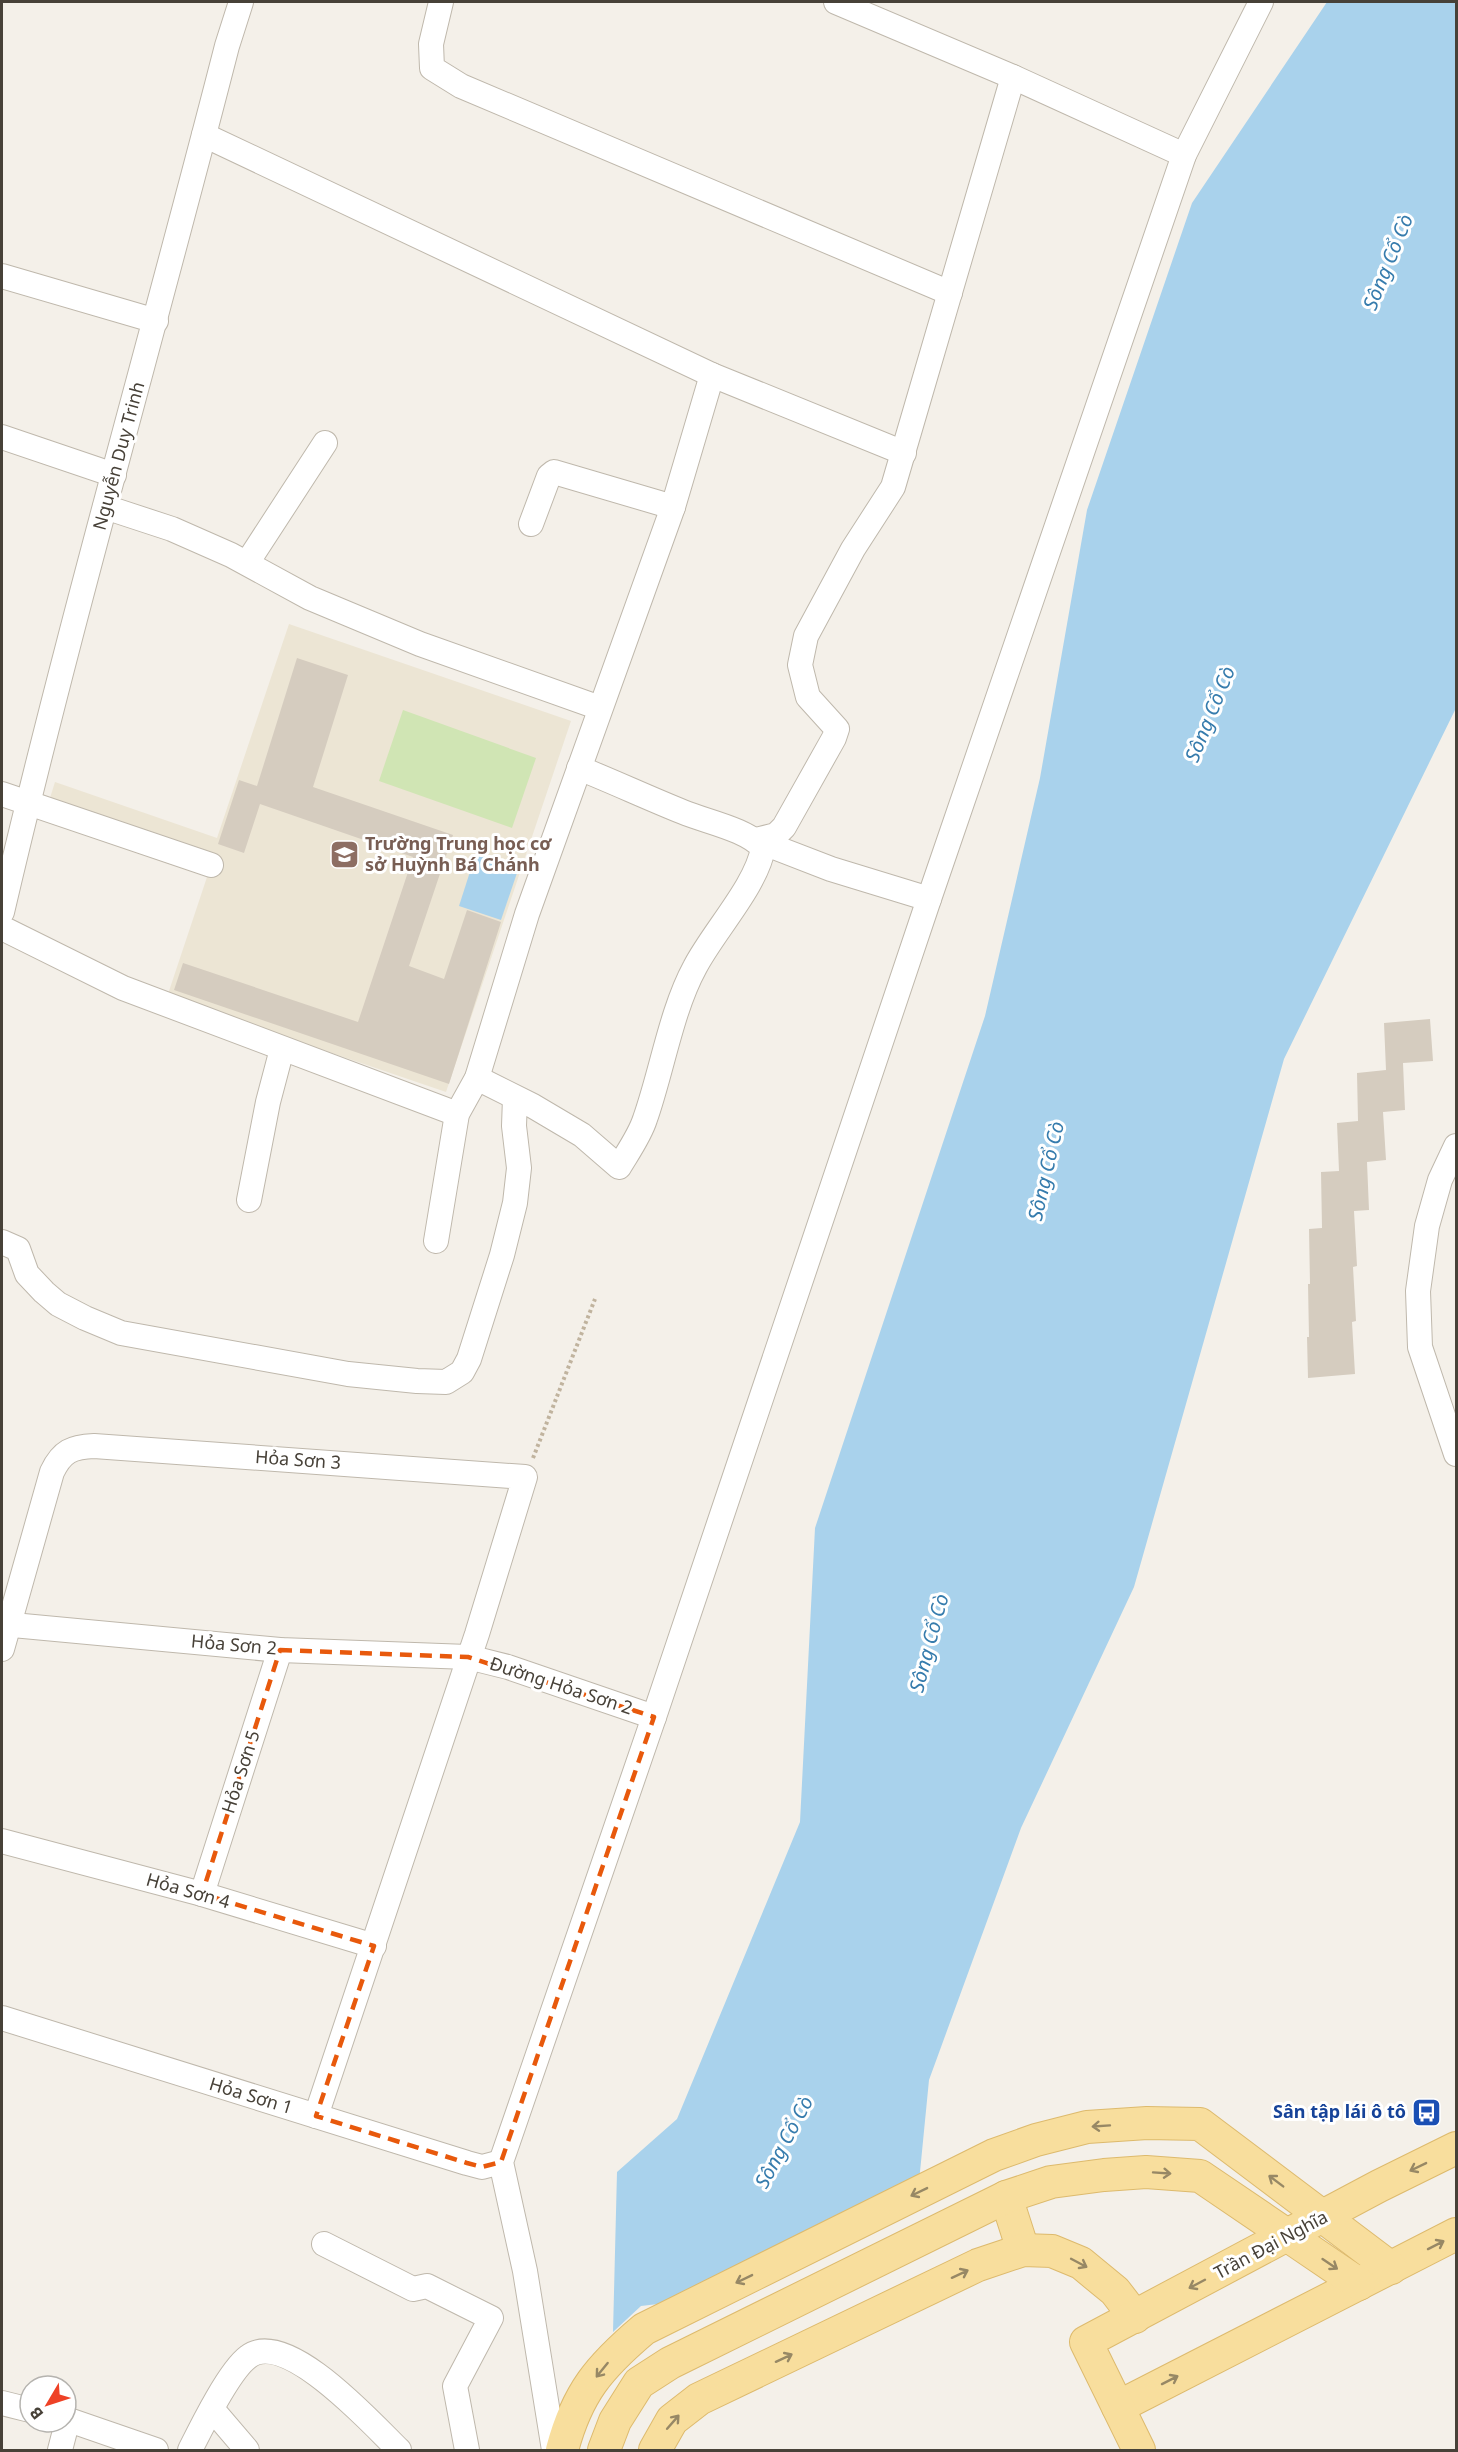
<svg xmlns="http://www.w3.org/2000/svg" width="1458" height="2452" viewBox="0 0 1458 2452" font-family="'Noto Sans',sans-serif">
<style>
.education{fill:#ece5d4}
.green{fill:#d0e5b4}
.water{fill:#a9d2ec}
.building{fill:#d5ccbf}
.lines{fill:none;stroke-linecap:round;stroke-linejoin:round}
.minor-casing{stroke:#bfb8ac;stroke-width:26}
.major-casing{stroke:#ddba6d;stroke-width:34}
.path{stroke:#c0b39e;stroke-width:4;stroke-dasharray:3 3;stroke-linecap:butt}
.minor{stroke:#fff;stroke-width:24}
.major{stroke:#f8de9d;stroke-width:32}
.oneway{stroke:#978865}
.marked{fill:none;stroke:#e8590c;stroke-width:4.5;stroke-dasharray:12 8;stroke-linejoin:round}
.labels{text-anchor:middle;stroke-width:6;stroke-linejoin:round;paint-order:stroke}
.street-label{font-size:18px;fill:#474138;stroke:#fff}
.education-label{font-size:18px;font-weight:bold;fill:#785e54;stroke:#fff;text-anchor:start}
.transit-label{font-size:18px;font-weight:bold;fill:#164399;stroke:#fff;text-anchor:end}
.water-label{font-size:20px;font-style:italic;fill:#367cad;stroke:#fff}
</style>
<rect width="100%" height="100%" fill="#f4f0e9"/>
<polygon class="education" points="289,624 571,721 446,1092 167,997 209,871 45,814 55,782 217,838"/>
<polygon class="green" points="403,710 536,758 512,828 379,781"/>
<g class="water">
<polygon points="1327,2 1456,2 1456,708 1284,1059 1134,1587 1021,1828 929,2080 919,2182 675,2302 641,2306 613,2332 617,2172 677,2119 800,1822 815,1528 985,1016 1040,778 1087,510 1192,203"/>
<polygon points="476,853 519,867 501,920 459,906"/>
</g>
<g class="building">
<polygon points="297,658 348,675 313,787 453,835 409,966 444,979 467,910 501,922 449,1084 174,990 183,963 358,1022 413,857 260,804 244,853 218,844 239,780 257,786"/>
<polygon points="1430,1019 1433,1061 1403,1063 1405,1110 1383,1112 1386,1160 1367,1162 1369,1210 1354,1211 1357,1266 1353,1267 1356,1321 1352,1322 1355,1374 1308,1378 1307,1337 1309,1337 1308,1284 1310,1284 1309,1229 1322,1228 1321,1172 1339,1171 1337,1123 1358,1121 1357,1073 1386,1070 1384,1023"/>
</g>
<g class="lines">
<defs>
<g id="minor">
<polyline points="441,2 431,44 432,68 461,86 950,293"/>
<polyline points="836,2 1013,77 1184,155"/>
<polyline points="204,135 712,375 904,453"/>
<polyline points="2,276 156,321"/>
<polyline points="2,437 114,475"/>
<polyline points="105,507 172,529 231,555 310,598 420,644 600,708"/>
<polyline points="531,524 549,476 554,472 673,507"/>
<polyline points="247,563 325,443"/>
<polyline points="2,794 211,865"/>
<polyline points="756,840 776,835 784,827 834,738 837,729 808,697 800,665 806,636 853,549 893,487 1013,77"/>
<polyline points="756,840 831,869 929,899"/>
<path d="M2,912C70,621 153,335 227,46L241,2"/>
<polyline points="2,928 123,988 457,1114"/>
<path d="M477,1078L533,1106L582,1135L619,1167C628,1152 640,1135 645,1119C662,1071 671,1011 695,967C713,932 757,885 763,848C746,829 707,822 683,812C648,798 614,782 579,768"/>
<polyline points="1456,1146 1440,1180 1427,1226 1418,1291 1420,1347 1456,1454"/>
<polyline points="249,1200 268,1102 282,1049"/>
<polyline points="436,1241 457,1114 477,1078 527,914 673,507 712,375"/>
<polyline points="2,1242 18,1249 27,1274 44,1292 58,1304 85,1318 121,1333 348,1374 417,1381 446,1382 462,1372 469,1359 502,1255 515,1203 519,1168 514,1126 515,1098"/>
<polyline points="2,1624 280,1650 468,1657 508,1667 654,1717"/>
<path d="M2,1649L52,1472C62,1451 72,1447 94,1446L525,1477L477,1634L316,2116"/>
<polyline points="2,1841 202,1894 374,1946"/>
<polyline points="202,1894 280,1650"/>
<polyline points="2,2018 467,2163 482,2167 501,2162"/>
<polyline points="324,2244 413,2289 427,2286 491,2318 455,2386 467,2450"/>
<polyline points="2,2403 30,2410"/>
<polyline points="212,2409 247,2450"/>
<polyline points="66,2419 156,2450"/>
<polyline points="60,2450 68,2419"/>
<path d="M190,2450C201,2428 229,2371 248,2357C286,2327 374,2426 399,2450"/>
<polyline points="554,2450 525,2271 501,2162 654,1717 929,899 1184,155 1261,2"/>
</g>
<g id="major">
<polyline points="1006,2197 1023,2250"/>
<polyline points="1118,2407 1456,2234"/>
<path d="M562,2450C577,2393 599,2367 644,2329L994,2155L1036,2140L1087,2127L1147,2123L1200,2124L1391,2268"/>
<polyline points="604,2450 615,2421 639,2383 670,2363 1006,2197 1051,2182 1104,2175 1146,2172 1200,2176 1359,2284"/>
<polyline points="655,2450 672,2420 699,2399 978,2265 1023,2250 1052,2251 1081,2263 1115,2291 1135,2317"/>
<polyline points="1139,2450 1086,2342 1379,2186 1456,2148"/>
</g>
</defs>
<use href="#minor" class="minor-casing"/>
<use href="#major" class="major-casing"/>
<polyline class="path" points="533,1458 595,1299"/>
<use href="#minor" class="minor"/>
<use href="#major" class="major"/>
</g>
<defs><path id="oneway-shaft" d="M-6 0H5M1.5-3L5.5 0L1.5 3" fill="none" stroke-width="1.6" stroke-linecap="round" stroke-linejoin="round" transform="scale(1.5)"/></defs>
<g class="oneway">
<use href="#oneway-shaft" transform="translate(1101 2126) rotate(176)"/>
<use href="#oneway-shaft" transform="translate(1418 2167) rotate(154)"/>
<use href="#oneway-shaft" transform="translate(1162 2173) rotate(4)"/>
<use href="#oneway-shaft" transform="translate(1276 2181) rotate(-143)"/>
<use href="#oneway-shaft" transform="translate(919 2192) rotate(154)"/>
<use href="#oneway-shaft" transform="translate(1436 2245) rotate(-27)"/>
<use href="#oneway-shaft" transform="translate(1079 2263) rotate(28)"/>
<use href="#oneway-shaft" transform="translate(1330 2264) rotate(34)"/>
<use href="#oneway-shaft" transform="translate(960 2274) rotate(-25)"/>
<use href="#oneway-shaft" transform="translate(744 2279) rotate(154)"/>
<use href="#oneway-shaft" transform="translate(1197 2284) rotate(152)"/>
<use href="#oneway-shaft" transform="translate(784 2358) rotate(-25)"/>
<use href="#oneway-shaft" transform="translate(602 2370) rotate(129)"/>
<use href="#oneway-shaft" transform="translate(1170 2380) rotate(-27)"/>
<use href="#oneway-shaft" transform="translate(673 2422) rotate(-49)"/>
</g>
<path class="marked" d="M280,1650L468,1657L654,1717L501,2162L482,2167L467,2163L316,2116L374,1946L202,1894Z"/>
<defs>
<symbol id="school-square" viewBox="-11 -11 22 22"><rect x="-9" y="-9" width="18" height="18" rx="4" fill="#8d6e63" stroke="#fff"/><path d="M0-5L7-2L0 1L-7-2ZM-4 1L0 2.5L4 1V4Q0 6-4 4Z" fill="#fff"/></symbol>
<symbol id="bus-square" viewBox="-11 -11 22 22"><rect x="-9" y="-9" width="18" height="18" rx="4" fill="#1a4fb4" stroke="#fff"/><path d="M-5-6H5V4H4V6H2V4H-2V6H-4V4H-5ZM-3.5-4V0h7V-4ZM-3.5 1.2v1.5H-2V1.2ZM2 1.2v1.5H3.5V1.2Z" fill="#fff"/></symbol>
</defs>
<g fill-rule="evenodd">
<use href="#school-square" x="328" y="838" width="33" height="33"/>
<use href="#bus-square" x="1410" y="2096" width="33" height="33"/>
</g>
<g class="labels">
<g class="street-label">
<text transform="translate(119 456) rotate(-75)" y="6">Nguyễn Duy Trinh</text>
<text transform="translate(298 1460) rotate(4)" y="6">Hỏa Sơn 3</text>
<text transform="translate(234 1645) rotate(5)" y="6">Hỏa Sơn 2</text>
<text transform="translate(561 1686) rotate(18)" y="6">Đường Hỏa Sơn 2</text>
<text transform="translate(241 1772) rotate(-72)" y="6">Hỏa Sơn 5</text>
<text transform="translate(188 1891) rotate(16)" y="6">Hỏa Sơn 4</text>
<text transform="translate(251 2096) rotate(17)" y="6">Hỏa Sơn 1</text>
<text transform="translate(1271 2245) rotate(-28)" y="6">Trần Đại Nghĩa</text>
</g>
<g class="education-label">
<text x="365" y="850">Trường Trung học cơ<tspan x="365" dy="21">sở Huỳnh Bá Chánh</tspan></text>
</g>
<g class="transit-label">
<text x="1406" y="2118">Sân tập lái ô tô</text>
</g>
<g class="water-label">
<text transform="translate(1388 262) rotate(-68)" y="7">Sông Cổ Cò</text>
<text transform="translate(1210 714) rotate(-68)" y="7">Sông Cổ Cò</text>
<text transform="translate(1046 1171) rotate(-77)" y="7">Sông Cổ Cò</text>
<text transform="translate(929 1643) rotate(-75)" y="7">Sông Cổ Cò</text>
<text transform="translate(784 2142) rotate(-62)" y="7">Sông Cổ Cò</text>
</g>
</g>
<rect width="1458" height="2452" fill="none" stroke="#474138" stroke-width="6"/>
<g transform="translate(48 2404) rotate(231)"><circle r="28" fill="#ffffff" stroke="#b5b3af" stroke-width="1.5"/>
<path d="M0-4.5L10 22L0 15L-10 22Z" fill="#ee4226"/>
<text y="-9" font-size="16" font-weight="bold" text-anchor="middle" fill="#474138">B</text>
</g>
</svg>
